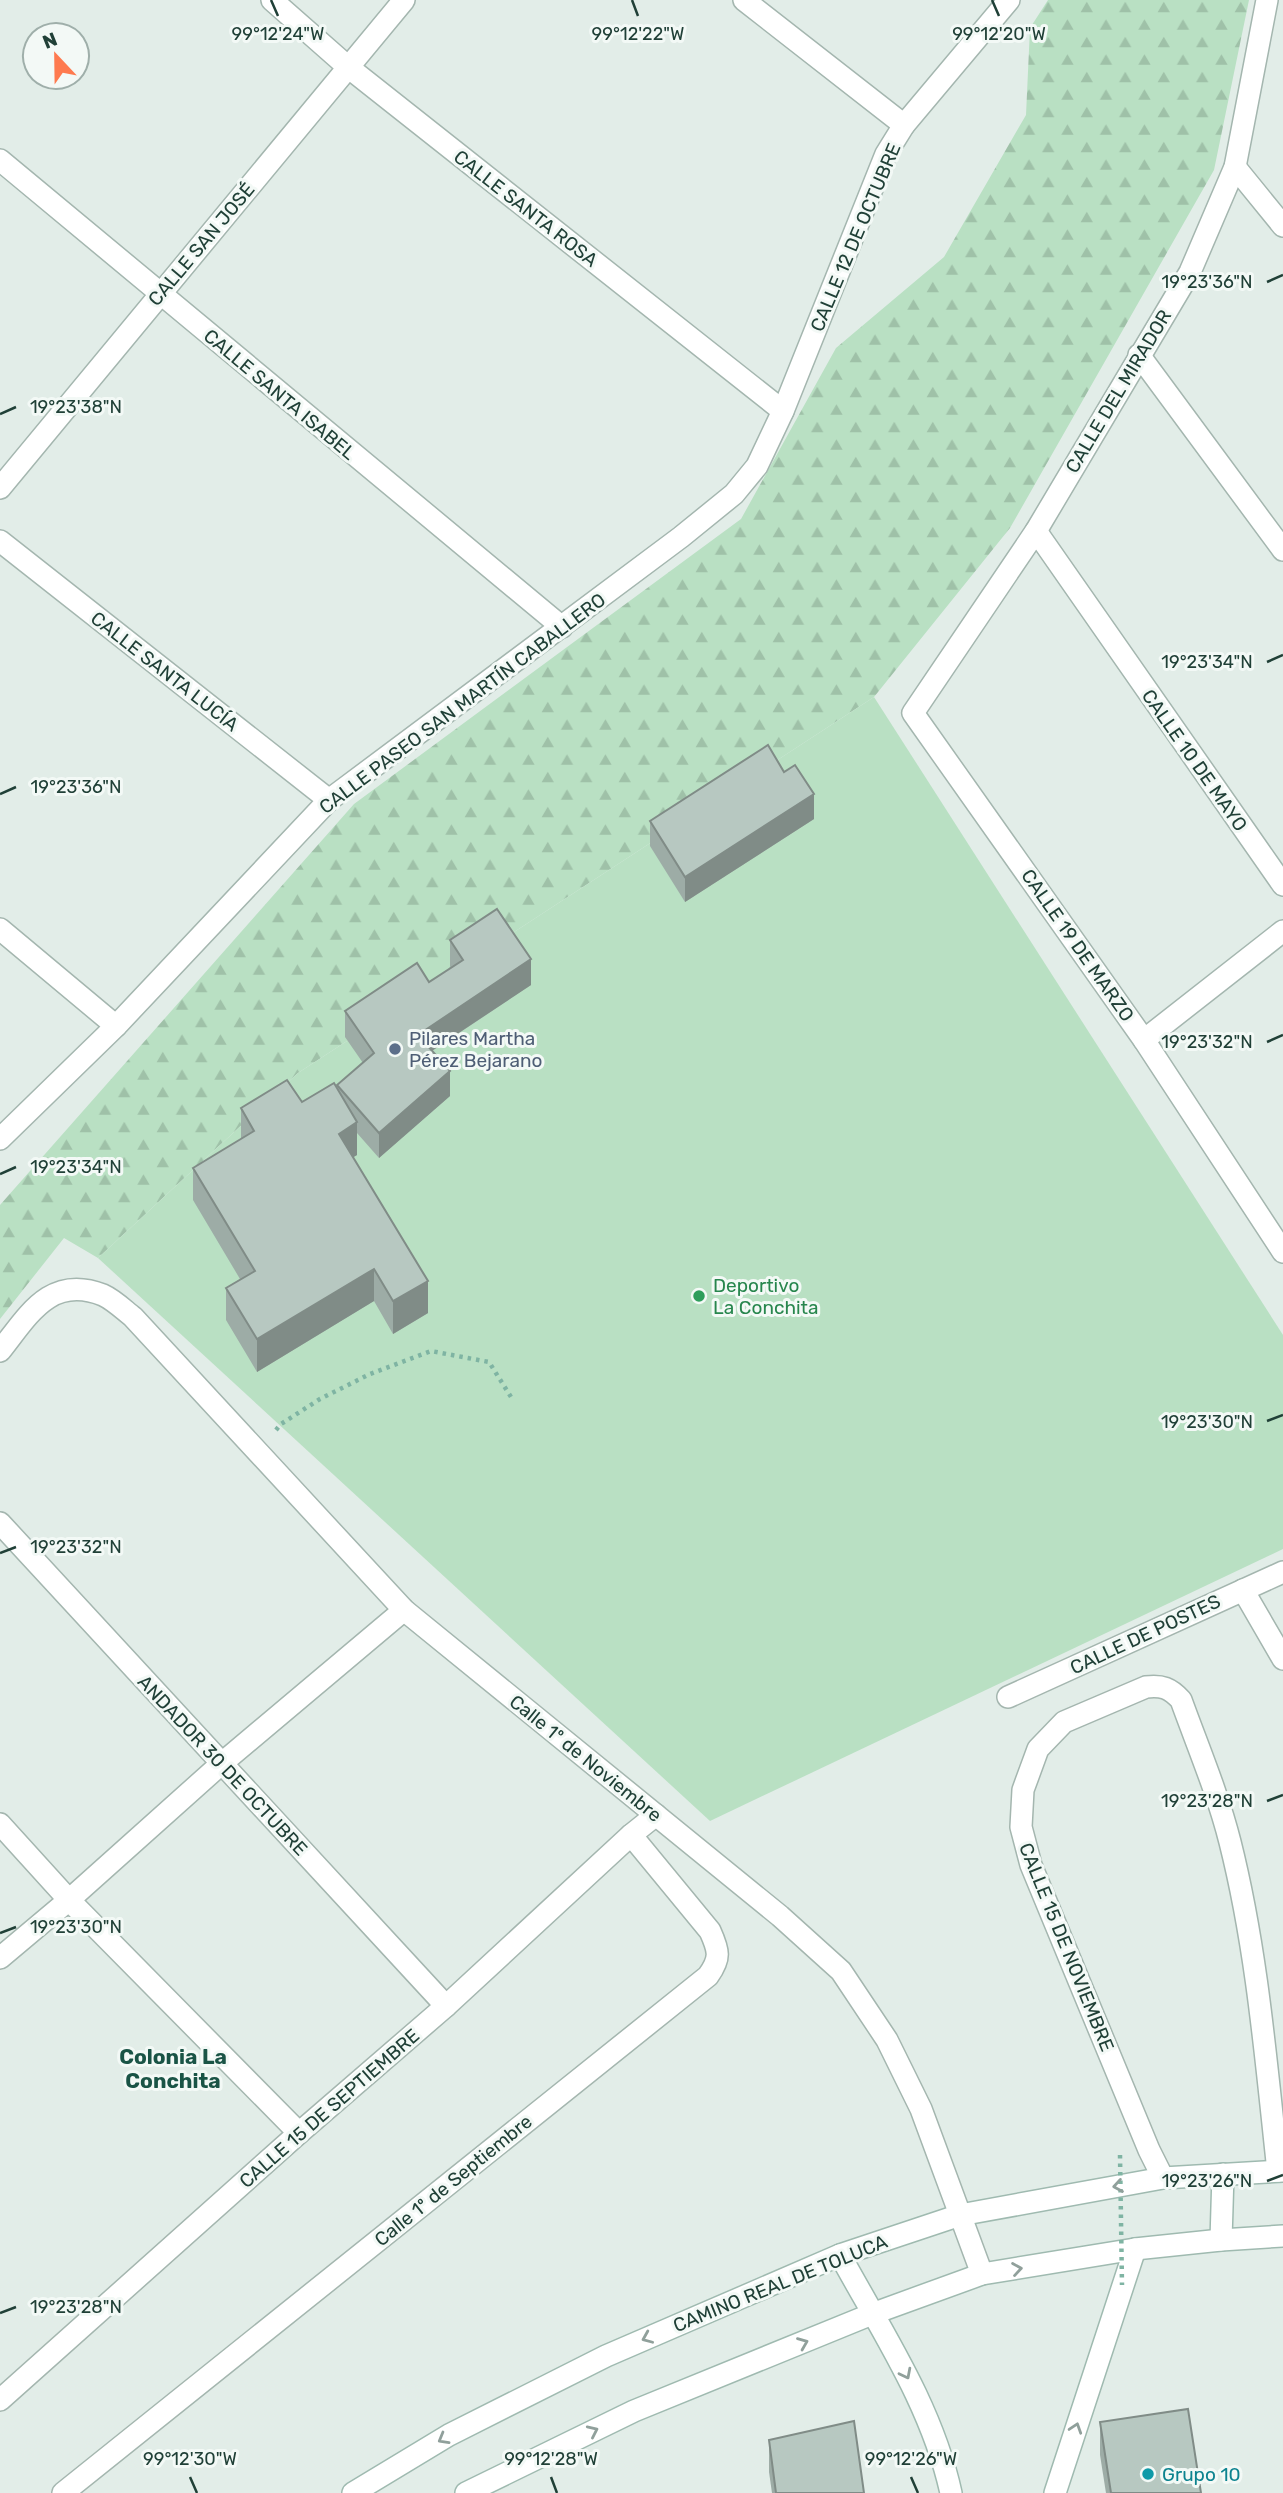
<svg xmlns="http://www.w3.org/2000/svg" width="1283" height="2493" viewBox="0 0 1283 2493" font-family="Rubik,sans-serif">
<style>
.forest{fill:url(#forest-firs)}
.garden{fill:#b9e0c3}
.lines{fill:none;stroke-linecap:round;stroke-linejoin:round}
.minor-casing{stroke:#a4b6af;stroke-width:24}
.secondary-casing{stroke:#9fbab0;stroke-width:24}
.path{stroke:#7fb4a3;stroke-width:4.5;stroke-dasharray:3.5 5;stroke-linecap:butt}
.minor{stroke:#fff;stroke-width:21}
.secondary{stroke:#fff;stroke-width:21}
.path-bridge{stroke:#7fb4a3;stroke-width:4.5;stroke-dasharray:3.5 5;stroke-linecap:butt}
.wall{fill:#9daca6}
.shaded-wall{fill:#808c87}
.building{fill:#b7c8c1;stroke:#808c87;stroke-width:2}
.oneway{stroke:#90a09b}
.ticks{fill:none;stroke:#204037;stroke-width:2.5}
.service-dot{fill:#5c6f8a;stroke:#f3f9f6;stroke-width:2.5}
.leisure-dot{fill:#2e9e5b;stroke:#f3f9f6;stroke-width:2.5}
.culture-dot{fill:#0f9aa8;stroke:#f3f9f6;stroke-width:2.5}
.labels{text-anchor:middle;stroke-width:6;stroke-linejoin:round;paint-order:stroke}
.street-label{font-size:19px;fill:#204037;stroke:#f3f9f6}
.service-label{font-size:19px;fill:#4e5e75;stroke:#f3f9f6;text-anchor:start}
.leisure-label{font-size:19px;fill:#27864d;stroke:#f3f9f6;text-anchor:start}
.culture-label{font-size:19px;fill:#0d838f;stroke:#f3f9f6;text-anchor:start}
.neighbourhood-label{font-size:21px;font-weight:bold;fill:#1a5446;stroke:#f3f9f6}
.ticks-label{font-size:18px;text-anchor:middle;fill:#204037;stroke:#f3f9f6;stroke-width:6;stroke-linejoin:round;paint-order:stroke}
</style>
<defs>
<pattern id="forest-firs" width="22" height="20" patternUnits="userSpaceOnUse" patternTransform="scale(1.75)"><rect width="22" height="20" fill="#b9e0c3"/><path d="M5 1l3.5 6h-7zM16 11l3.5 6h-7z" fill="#9fc1a8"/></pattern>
</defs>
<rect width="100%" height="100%" fill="#e2ede8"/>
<polygon class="forest" points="1048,0 1249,0 1214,170 1010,528 874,697 298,1073 98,1258 64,1238 0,1319 0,1205 354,804 741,519 836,348 944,257 1026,115 1030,28"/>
<polygon class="garden" points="874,697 1283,1335 1283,1549 710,1821 98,1258 298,1073"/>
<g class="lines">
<defs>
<g id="minor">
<polyline points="272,0 348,67 783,411"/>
<polyline points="744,0 904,125"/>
<polyline points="1267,0 1235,167 1190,272 1036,531 913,713 1144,1040 1283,1252"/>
<polyline points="0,160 562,627"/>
<polyline points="1235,167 1283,226"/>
<polyline points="1139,355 1283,550"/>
<polyline points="0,488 404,0"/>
<polyline points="1036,531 1283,885"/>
<polyline points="0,541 329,800"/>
<polyline points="0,929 116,1026"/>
<polyline points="1144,1040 1283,931"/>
<polyline points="0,1139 116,1026 329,800 681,537 734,494 757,466 783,411 886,154 904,125 1009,0"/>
<path d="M0,1351C28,1316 50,1274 103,1295C114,1300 124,1310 133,1317L404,1610L780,1916L841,1971L887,2040L921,2109L982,2274"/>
<polyline points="0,1523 446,2006"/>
<polyline points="1243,1590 1283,1659"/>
<polyline points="1008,1697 1283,1572"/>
<polyline points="0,1824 69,1900 299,2133"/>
<polyline points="0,1958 69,1900 221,1764 404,1610"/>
<path d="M1163,2178L1149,2150L1031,1865L1021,1827L1023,1790L1038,1749L1064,1722L1146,1687C1162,1685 1170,1688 1181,1700C1198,1747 1218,1794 1230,1842C1257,1949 1266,2061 1278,2171"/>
<polyline points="0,2400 299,2133 446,2006 631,1835 656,1815"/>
<path d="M63,2493L708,1976C721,1958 719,1951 710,1931L631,1835"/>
</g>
<g id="secondary">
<polyline points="1221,2240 1223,2174"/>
<path d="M840,2255C882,2332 932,2406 951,2493"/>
<polyline points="353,2493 449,2435 606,2356 840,2255 960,2215 1163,2178 1283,2171"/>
<polyline points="466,2493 634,2411 872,2314 982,2274 1135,2249 1221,2240 1283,2236"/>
<polyline points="1055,2493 1135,2249"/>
</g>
</defs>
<use href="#minor" class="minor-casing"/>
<use href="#secondary" class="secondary-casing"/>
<polyline class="path" points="276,1430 281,1424 320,1399 370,1374 431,1351 489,1362 511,1397"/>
<use href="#minor" class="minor"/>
<use href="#secondary" class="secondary"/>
<polyline class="path-bridge" points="1120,2155 1122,2285"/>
</g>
<g class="wall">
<polygon points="814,819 685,902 650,846 650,821"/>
<polygon points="450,940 531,985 432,1051 450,1096 379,1158 357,1133 357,1155 353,1157 428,1313 393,1334 374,1301 257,1372 226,1320 226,1288 240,1279 193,1200 193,1168 241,1139 241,1108 302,1102 337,1089 337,1085 363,1063 345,1037 345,1011 429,982 451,968 450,966"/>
<polygon points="1100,2422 1201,2493 1106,2493 1100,2455"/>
<polygon points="769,2440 864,2493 772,2493 769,2472"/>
</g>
<g class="shaded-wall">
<polygon points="814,794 814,819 685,902 685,877"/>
<polygon points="531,959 531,985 418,1060 418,1035"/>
<polygon points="450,1071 450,1096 379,1158 379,1133"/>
<polygon points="357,1122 357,1155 339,1166 339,1134"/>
<polygon points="374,1269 374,1301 257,1372 257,1339"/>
<polygon points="428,1281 428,1313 393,1334 393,1301"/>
</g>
<g class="building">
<polygon points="768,745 784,772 795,765 814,794 685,877 650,821"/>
<polygon points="497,909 531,959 418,1035 450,1071 379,1133 337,1085 374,1053 345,1011 417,963 429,982 463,960 450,940"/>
<polygon points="287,1080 302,1102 334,1083 357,1122 339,1134 428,1281 393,1301 374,1269 257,1339 226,1288 255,1271 193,1168 254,1131 241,1108"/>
<polygon points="1188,2409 1201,2493 1111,2493 1100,2422"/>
<polygon points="854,2421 864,2493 776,2493 769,2440"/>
</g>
<defs><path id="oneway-chevron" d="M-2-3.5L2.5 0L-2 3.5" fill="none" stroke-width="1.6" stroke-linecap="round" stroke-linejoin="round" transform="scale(1.75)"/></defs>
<g class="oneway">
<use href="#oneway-chevron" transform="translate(1118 2186) rotate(170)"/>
<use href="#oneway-chevron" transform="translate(1017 2269) rotate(-9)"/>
<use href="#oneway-chevron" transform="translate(647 2338) rotate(157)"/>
<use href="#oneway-chevron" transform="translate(803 2343) rotate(-22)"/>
<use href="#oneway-chevron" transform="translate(906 2374) rotate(63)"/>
<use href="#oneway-chevron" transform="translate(1076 2428) rotate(-72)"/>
<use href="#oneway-chevron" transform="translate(593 2431) rotate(-25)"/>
<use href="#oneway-chevron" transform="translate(443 2439) rotate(150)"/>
</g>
<path class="ticks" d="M271,0L278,16M632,0L638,16M992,0L999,16M1267,282L1283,275M0,414L16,407M1267,662L1283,655M0,794L16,787M1267,1042L1283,1035M0,1174L16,1167M1267,1421L1283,1415M0,1553L16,1547M1267,1801L1283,1795M0,1933L16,1927M1267,2181L1283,2175M0,2313L16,2307M190,2477L197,2493M551,2477L557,2493M911,2477L918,2493"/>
<circle class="service-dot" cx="395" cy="1049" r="7"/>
<circle class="leisure-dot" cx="699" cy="1296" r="7"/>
<circle class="culture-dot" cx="1148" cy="2474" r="7"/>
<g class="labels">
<g class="street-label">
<text transform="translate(526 208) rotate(38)" y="7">CALLE SANTA ROSA</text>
<text transform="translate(855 237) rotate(-67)" y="7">CALLE 12 DE OCTUBRE</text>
<text transform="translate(201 244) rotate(-50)" y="7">CALLE SAN JOSÉ</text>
<text transform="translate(1118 391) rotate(-59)" y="7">CALLE DEL MIRADOR</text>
<text transform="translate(280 394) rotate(40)" y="7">CALLE SANTA ISABEL</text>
<text transform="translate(165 671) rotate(38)" y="7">CALLE SANTA LUCÍA</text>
<text transform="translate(462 703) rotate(-37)" y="7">CALLE PASEO SAN MARTÍN CABALLERO</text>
<text transform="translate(1195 760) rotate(55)" y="7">CALLE 10 DE MAYO</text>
<text transform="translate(1078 945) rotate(55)" y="7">CALLE 19 DE MARZO</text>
<text transform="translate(1145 1634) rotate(-25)" y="7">CALLE DE POSTES</text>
<text transform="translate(586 1758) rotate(39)" y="7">Calle 1º de Noviembre</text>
<text transform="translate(223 1765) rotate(47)" y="7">ANDADOR 30 DE OCTUBRE</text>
<text transform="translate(1067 1947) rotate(68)" y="7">CALLE 15 DE NOVIEMBRE</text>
<text transform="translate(329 2108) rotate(-41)" y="7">CALLE 15 DE SEPTIEMBRE</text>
<text transform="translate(453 2180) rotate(-39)" y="7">Calle 1º de Septiembre</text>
<text transform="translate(780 2283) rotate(-22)" y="7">CAMINO REAL DE TOLUCA</text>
</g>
<g class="service-label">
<text x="409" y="1045">Pilares Martha<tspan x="409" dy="22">Pérez Bejarano</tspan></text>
</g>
<g class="leisure-label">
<text x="713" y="1292">Deportivo<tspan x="713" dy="22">La Conchita</tspan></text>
</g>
<g class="culture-label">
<text x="1162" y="2481">Grupo 10</text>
</g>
<g class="neighbourhood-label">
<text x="173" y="2064">Colonia La<tspan x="173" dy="24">Conchita</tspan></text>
</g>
</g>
<g class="ticks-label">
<text x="278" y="40">99°12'24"W</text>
<text x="638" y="40">99°12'22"W</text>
<text x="999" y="40">99°12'20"W</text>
<text x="1207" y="288">19°23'36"N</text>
<text x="76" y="413">19°23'38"N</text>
<text x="1207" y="668">19°23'34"N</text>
<text x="76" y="793">19°23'36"N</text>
<text x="1207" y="1048">19°23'32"N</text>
<text x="76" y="1173">19°23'34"N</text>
<text x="1207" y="1428">19°23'30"N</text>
<text x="76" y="1553">19°23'32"N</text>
<text x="1207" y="1807">19°23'28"N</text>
<text x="76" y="1933">19°23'30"N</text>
<text x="1207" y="2187">19°23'26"N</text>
<text x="76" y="2313">19°23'28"N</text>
<text x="190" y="2465">99°12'30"W</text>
<text x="551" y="2465">99°12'28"W</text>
<text x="911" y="2465">99°12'26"W</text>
</g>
<g transform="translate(56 56) rotate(338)"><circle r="33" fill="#f3f9f6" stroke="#9fafaa" stroke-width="2"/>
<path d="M0-5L12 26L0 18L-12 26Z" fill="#fe7a4f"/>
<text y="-10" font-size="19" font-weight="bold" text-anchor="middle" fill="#204037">N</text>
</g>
</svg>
